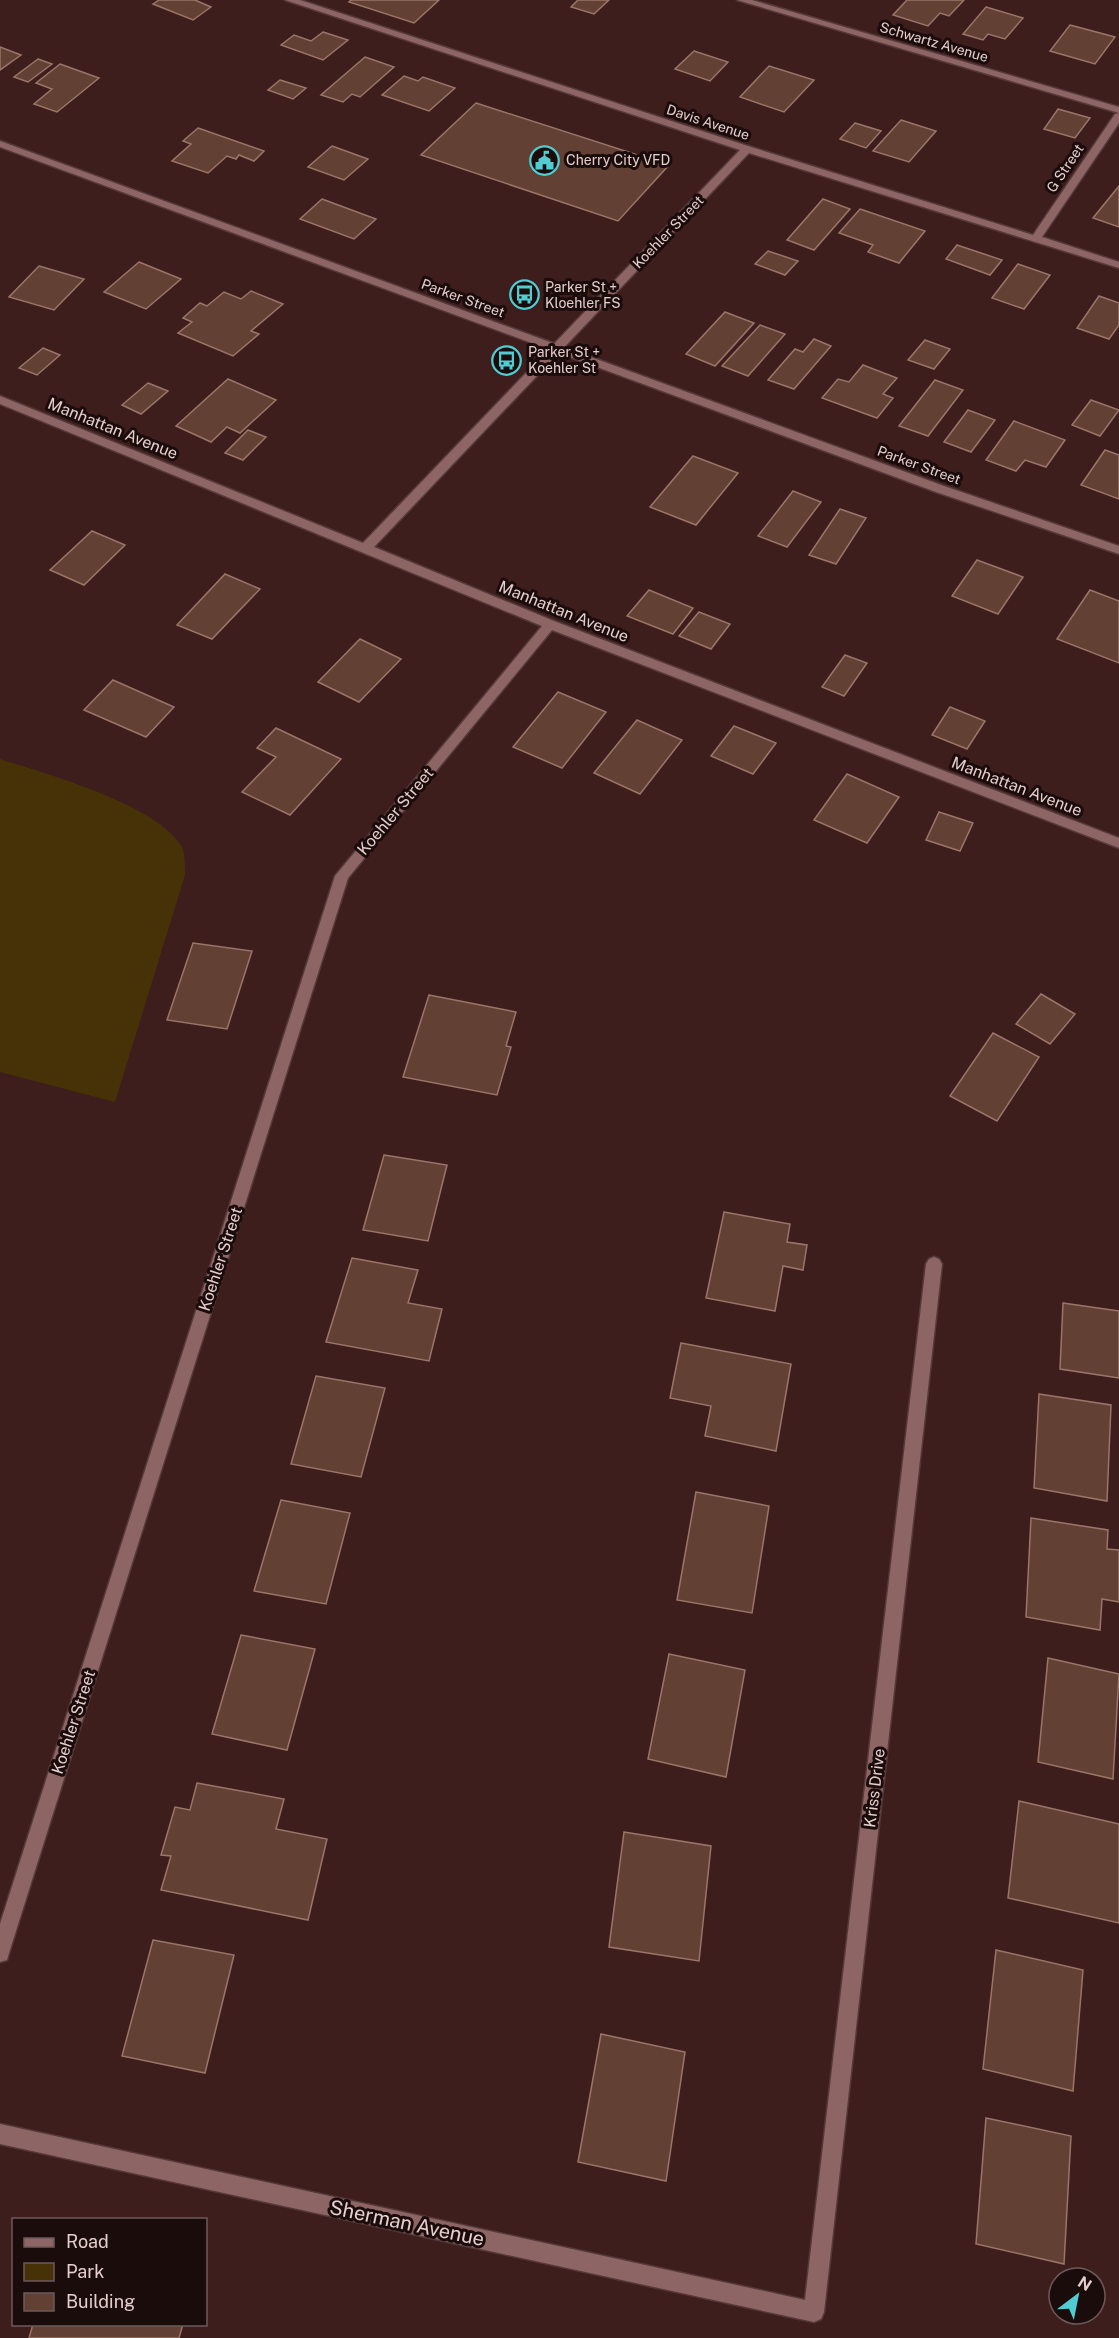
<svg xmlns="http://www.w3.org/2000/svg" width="1119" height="2338" viewBox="0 0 1119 2338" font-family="'Public Sans',sans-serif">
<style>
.green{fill:#473208}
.building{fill:#624034;stroke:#9b7568;stroke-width:1.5}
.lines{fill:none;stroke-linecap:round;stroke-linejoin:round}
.minor-casing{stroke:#55393a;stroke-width:3}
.tertiary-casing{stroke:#55393a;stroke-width:3}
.minor{fill:#8d6564;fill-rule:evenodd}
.tertiary{fill:#8d6564;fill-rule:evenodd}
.labels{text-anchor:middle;stroke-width:6;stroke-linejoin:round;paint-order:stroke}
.far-street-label{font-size:14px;fill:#e5cecd;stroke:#1b0c0c}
.far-poi-label{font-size:14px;fill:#e5cecd;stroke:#1b0c0c;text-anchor:start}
.street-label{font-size:16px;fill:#e5cecd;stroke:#1b0c0c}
.near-street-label{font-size:20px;fill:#e5cecd;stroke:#1b0c0c}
</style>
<rect width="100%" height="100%" fill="#3e1d1d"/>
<path class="green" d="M0,759C46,774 157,804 182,847C185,854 185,867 185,875L115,1102L0,1072Z"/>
<g class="building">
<polygon points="159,0 195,0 211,7 193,20 153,4"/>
<polygon points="351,0 439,0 414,23 349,2"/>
<polygon points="578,0 609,0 594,14 571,7"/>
<polygon points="907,0 964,0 949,16 940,13 928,26 893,15"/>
<polygon points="986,7 1023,18 1005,39 988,34 983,40 963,34"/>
<polygon points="1070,25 1115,37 1095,64 1050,51"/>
<polygon points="323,32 348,40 323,60 281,45 294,35 311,41"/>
<polygon points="0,47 21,55 0,70"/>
<polygon points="694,51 728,62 710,81 675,69"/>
<polygon points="365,57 394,67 360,97 352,94 343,102 321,95"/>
<polygon points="38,59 52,64 28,82 14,77"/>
<polygon points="60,64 99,78 57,112 34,104 52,89 36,83"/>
<polygon points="769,66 814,80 784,112 740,97"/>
<polygon points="404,76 418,81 423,77 455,88 429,111 382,95"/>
<polygon points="280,80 306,88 293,99 268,90"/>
<polygon points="476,103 669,165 618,221 421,155"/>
<polygon points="1058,109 1090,118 1075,138 1044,129"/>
<polygon points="901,120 936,131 909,162 873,151"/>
<polygon points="855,123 881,131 866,148 840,139"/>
<polygon points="198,128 264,151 254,161 239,155 236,159 227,156 208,173 172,161 191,144 183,141"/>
<polygon points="332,146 368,159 344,180 308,167"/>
<polygon points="1119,186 1119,227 1093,218"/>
<polygon points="322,199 376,219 354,239 300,219"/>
<polygon points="823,199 850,209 814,250 787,240"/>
<polygon points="860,209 925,231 899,263 868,252 873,245 839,233"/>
<polygon points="957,245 1002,260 990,275 946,259"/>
<polygon points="768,251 798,261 785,275 755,264"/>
<polygon points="139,262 181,279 146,309 104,292"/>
<polygon points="1018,264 1050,275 1024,309 992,298"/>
<polygon points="39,266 84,279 54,310 9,297"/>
<polygon points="251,291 283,304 251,331 259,334 233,356 178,333 192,322 183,318 200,303 207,306 224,292 241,299"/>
<polygon points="1099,296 1119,303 1119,325 1109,339 1077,328"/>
<polygon points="725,312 754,323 715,366 686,354"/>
<polygon points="760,325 785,334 748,376 722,366"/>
<polygon points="814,339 831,346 794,389 768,380 795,349 803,352"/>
<polygon points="925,340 950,349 934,369 908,360"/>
<polygon points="43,348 60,355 37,375 19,368"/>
<polygon points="863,365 897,378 883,394 893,398 877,418 822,398 838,379 849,382"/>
<polygon points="228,379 276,400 240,433 227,427 211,442 176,426"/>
<polygon points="935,380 963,390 928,436 899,426"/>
<polygon points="148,383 168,391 141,414 122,405"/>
<polygon points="1091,400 1119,410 1100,436 1072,425"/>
<polygon points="968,410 995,420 971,452 944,442"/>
<polygon points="1014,421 1065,440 1046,467 1025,460 1016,471 986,460"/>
<polygon points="248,430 266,437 243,460 225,453"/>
<polygon points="1105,450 1119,455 1119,499 1081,485"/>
<polygon points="693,456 738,473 696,525 650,507"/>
<polygon points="793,491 821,502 787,547 758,536"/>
<polygon points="840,509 866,518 836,564 809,555"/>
<polygon points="92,531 125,545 84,585 50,570"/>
<polygon points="977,560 1023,577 998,614 952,596"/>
<polygon points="225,574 260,589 212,639 177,625"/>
<polygon points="649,590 693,608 673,634 627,616"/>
<polygon points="1090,590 1119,601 1119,663 1057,639"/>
<polygon points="699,612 730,624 711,649 679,636"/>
<polygon points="360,639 401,659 359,702 318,682"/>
<polygon points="845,655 867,663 844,696 822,687"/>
<polygon points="113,680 174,707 146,737 84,710"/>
<polygon points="558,692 606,712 562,768 513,747"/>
<polygon points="950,707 985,721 967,749 932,735"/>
<polygon points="637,720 682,740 640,794 594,773"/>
<polygon points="734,726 776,743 753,774 711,756"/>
<polygon points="276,728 341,759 290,815 242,792 276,757 257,748"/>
<polygon points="847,774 899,797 867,843 814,820"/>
<polygon points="939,812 973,823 960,851 926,840"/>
<polygon points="193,943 252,951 227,1029 167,1020"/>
<polygon points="1041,994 1075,1014 1050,1044 1016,1024"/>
<polygon points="429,995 516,1012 506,1046 511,1047 497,1095 403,1077"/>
<polygon points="993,1033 1039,1057 997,1121 950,1096"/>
<polygon points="384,1155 447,1165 428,1241 363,1230"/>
<polygon points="724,1212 790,1224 787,1242 807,1245 803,1270 783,1266 775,1311 706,1298"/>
<polygon points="352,1258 418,1270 408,1303 442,1309 429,1361 326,1342"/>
<polygon points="1063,1303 1119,1311 1119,1378 1060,1369"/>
<polygon points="681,1343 791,1364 776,1451 705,1436 711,1406 670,1398"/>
<polygon points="316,1376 385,1388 361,1477 291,1464"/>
<polygon points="1039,1394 1111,1405 1107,1501 1034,1488"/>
<polygon points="696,1492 769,1506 752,1613 677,1600"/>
<polygon points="281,1500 350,1513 326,1604 254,1591"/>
<polygon points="1031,1518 1108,1530 1107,1549 1119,1550 1119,1602 1102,1599 1100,1630 1026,1617"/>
<polygon points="241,1635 315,1649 287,1750 212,1734"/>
<polygon points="669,1654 745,1670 726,1777 648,1759"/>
<polygon points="1048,1658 1119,1674 1113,1779 1038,1762"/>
<polygon points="197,1783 284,1799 276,1829 327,1839 308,1920 161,1890 171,1856 161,1855 175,1807 190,1810"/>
<polygon points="1019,1801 1119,1824 1119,1923 1008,1898"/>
<polygon points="624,1832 711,1846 699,1961 609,1947"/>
<polygon points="153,1940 234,1955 205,2073 122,2056"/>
<polygon points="996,1950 1083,1970 1073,2091 983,2069"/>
<polygon points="601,2034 685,2052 666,2181 578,2162"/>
<polygon points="986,2118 1071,2136 1064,2264 976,2244"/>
<polygon points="33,2324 183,2324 179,2338 29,2338"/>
</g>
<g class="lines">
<defs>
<g id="minor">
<polygon points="285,0 300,0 751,147 1033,235 1115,114 1119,113 737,0 752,0 1119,107 1119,123 1042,237 1119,262 1119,268 749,153 374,547 554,621 1119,838 1119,848 552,630 348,878 9,1953 7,1960 0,1962 0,1924 335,876 542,626 0,404 0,396 363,543 740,150"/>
<polygon points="934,1257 939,1259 942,1264 824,2312 821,2319 814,2322 0,2144 0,2124 805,2300 926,1264 929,1259"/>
</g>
<polygon id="tertiary" points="0,141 944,486 1119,546 1119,554 936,492 0,147"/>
</defs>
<use href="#minor" class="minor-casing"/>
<use href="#tertiary" class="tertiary-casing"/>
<use href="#minor" class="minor"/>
<use href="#tertiary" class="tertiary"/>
</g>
<defs>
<symbol id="civic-ring" viewBox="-11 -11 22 22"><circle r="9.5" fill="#1b0c0c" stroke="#51ccd3" stroke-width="1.5"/><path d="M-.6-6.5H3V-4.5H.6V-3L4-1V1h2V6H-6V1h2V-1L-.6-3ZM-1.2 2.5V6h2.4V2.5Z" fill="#51ccd3"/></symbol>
<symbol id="bus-ring" viewBox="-11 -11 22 22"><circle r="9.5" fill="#1b0c0c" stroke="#51ccd3" stroke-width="1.5"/><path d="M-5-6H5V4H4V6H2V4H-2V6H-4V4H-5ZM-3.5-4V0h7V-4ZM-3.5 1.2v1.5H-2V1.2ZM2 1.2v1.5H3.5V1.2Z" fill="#51ccd3"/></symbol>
</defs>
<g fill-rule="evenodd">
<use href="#civic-ring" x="528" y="144" width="33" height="33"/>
<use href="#bus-ring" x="508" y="278" width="33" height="33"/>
<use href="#bus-ring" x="490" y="344" width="33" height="33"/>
</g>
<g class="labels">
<g class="far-street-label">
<text transform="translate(934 42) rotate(16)" y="5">Schwartz Avenue</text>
<text transform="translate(708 122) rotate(18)" y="5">Davis Avenue</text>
<text transform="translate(1065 168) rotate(-56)" y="5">G Street</text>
<text transform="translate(668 232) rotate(-46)" y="5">Koehler Street</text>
<text transform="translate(463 298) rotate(20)" y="5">Parker Street</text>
<text transform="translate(919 465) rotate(20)" y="5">Parker Street</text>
</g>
<g class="far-poi-label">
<text x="566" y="165">Cherry City VFD</text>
<text x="545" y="292">Parker St +<tspan x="545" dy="16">Kloehler FS</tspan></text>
<text x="528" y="357">Parker St +<tspan x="528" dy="16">Koehler St</tspan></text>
</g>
<g class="street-label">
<text transform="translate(113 428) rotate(22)" y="6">Manhattan Avenue</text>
<text transform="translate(564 611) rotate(22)" y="6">Manhattan Avenue</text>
<text transform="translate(1017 786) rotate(21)" y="6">Manhattan Avenue</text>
<text transform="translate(395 811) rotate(-50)" y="6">Koehler Street</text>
<text transform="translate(220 1259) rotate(-72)" y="6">Koehler Street</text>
<text transform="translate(73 1722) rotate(-72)" y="6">Koehler Street</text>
<text transform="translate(874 1788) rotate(-83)" y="6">Kriss Drive</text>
</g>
<g class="near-street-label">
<text transform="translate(407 2223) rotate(12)" y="7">Sherman Avenue</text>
</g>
</g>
<rect x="12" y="2218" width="195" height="108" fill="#1b0c0c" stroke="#6c5a59" stroke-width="1.5"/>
<rect x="24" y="2238" width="30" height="9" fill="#8d6564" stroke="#6c5a59" stroke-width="1.5"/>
<text x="66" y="2248" font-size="18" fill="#e5cecd">Road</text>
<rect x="24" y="2263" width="30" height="18" fill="#473208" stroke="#6c5a59" stroke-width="1.5"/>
<text x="66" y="2278" font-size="18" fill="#e5cecd">Park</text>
<rect x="24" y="2293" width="30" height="18" fill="#624034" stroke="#6c5a59" stroke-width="1.5"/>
<text x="66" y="2308" font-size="18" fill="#e5cecd">Building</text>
<g transform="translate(1077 2296) rotate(32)"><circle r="28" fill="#1b0c0c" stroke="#6c5a59" stroke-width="1.5"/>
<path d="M0-4.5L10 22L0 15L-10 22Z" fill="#51ccd3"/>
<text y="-9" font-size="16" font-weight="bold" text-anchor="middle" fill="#e5cecd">N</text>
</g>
</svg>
